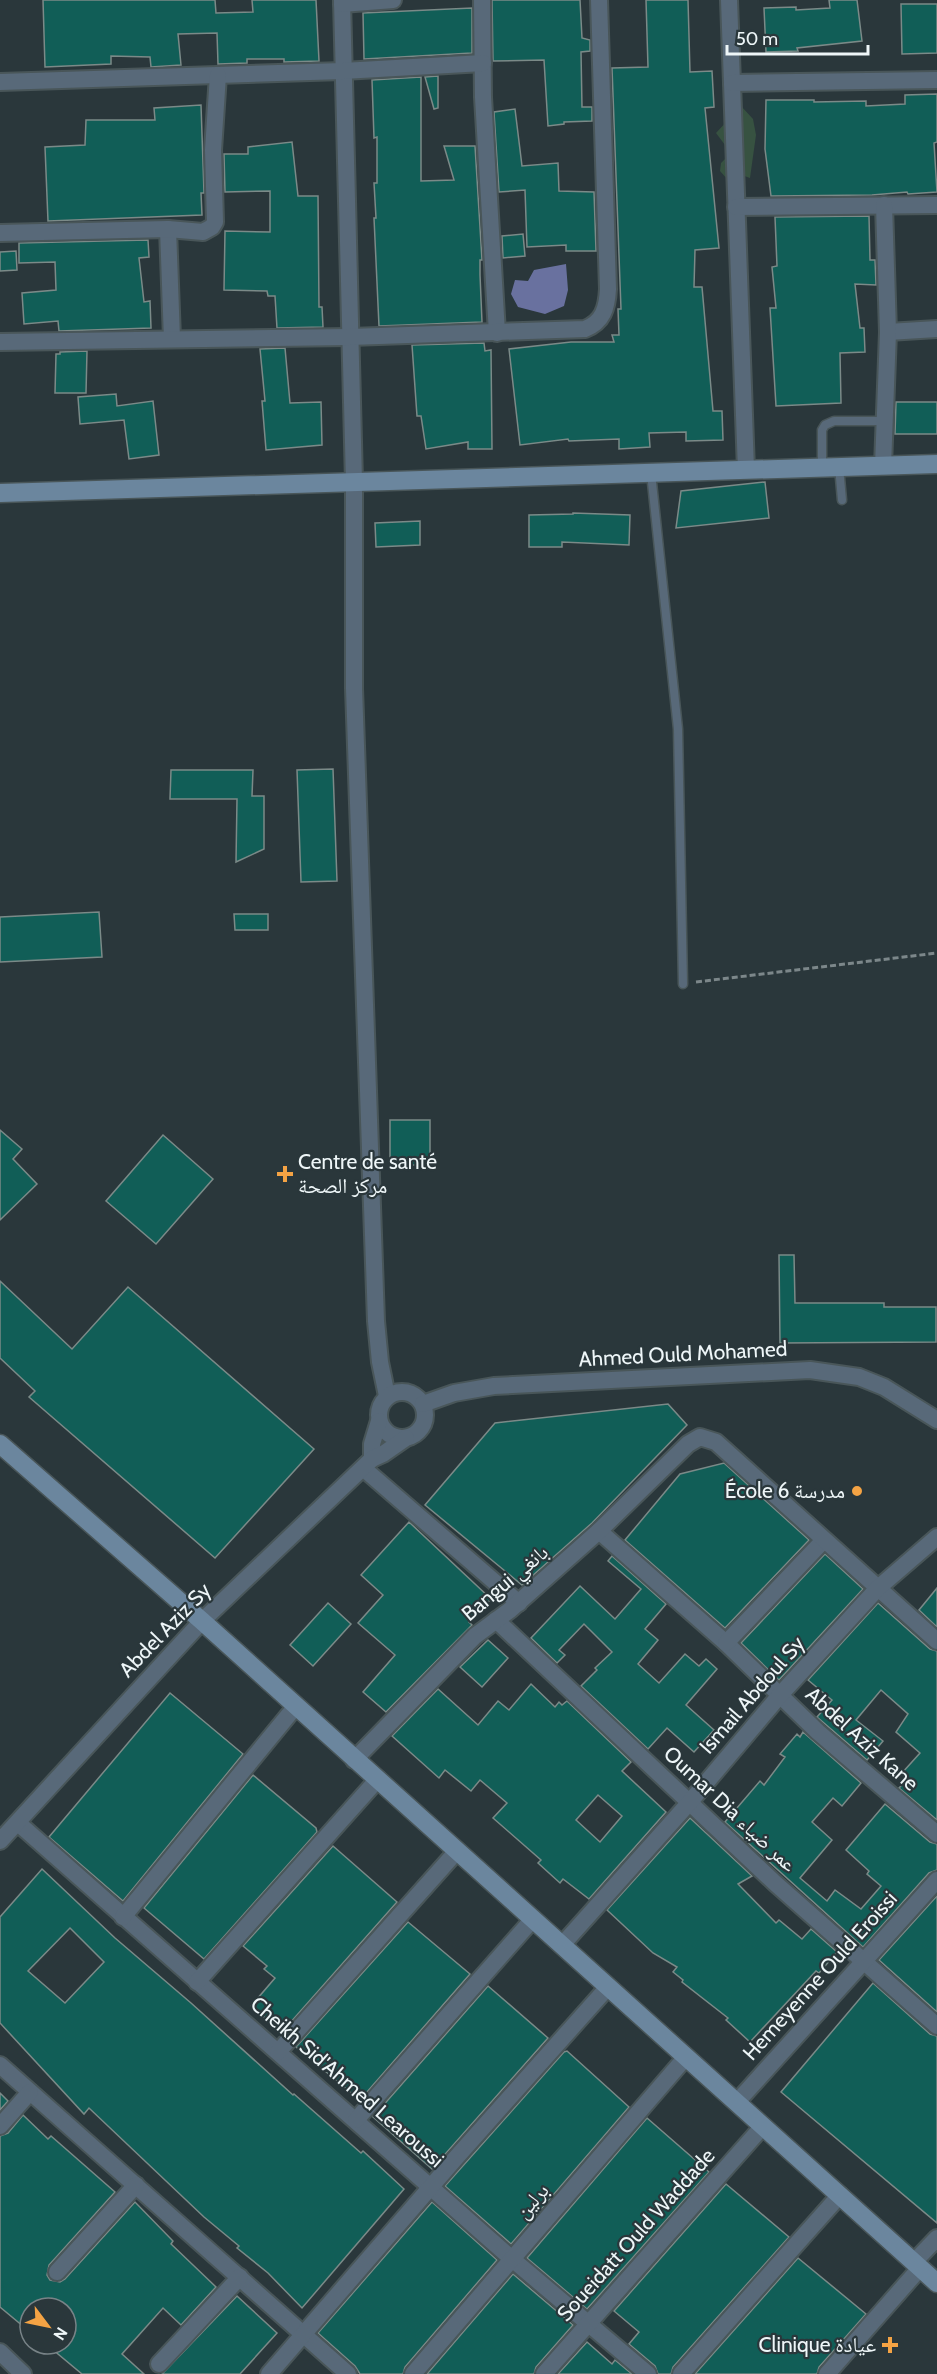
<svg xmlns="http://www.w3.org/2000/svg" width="937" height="2374" viewBox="0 0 937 2374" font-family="Cabin,'Noto Naskh Arabic',sans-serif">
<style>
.green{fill:#375241}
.water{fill:#69719f}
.building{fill:#115e57;stroke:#7b8a88;stroke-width:1.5;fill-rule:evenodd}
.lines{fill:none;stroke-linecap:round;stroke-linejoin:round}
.lane-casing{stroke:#495659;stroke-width:11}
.street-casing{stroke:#495659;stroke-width:20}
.secondary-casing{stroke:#495659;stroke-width:21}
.path{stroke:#7c878a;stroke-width:3;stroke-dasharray:6 3;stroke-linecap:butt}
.lane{stroke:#586979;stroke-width:8}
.street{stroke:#586979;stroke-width:16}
.secondary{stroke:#6b869e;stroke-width:18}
.poi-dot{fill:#f4a344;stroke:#2a373b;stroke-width:2}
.labels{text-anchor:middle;stroke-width:4.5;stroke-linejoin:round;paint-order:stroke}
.poi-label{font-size:21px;fill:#eef6f8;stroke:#2a373b;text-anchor:end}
.street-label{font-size:21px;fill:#eef6f8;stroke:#2a373b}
</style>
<rect width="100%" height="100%" fill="#2a373b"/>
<polygon class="green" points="741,106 753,119 756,135 750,178 739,174 728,180 720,171 721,163 731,153 716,133"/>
<polygon class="water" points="566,264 568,290 564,306 545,314 518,307 511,294 515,280 528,281 534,270"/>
<g class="building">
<polygon points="43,0 215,0 216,13 253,12 252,0 316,0 319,61 284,62 284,59 247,59 247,63 218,64 217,33 178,34 181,65 151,67 150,57 111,56 111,64 45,67"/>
<polygon points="492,0 580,0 582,38 590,40 590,51 581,52 582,107 592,107 592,121 564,122 564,124 548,126 544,60 493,61"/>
<polygon points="646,0 688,0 690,72 712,71 714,107 705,108 719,248 695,250 694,287 702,287 713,411 722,411 723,440 686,441 686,432 649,433 650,447 619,449 619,439 569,441 568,439 520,445 509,349 571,342 614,342 612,335 619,335 618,309 621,309 612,68 648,67"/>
<polygon points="829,0 857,0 862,41 797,48 798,51 766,52 764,8 796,7 796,10 830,8"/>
<polygon points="901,4 937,4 937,53 902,54"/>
<polygon points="472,8 472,53 364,59 363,13"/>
<polygon points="438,76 438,108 434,109 425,77"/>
<polygon points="421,77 421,181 454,180 444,146 475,146 482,260 480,260 480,275 482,322 379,326 374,218 376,218 374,183 377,183 377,137 374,138 372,80"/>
<polygon points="937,94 937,142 934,143 937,192 908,194 907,192 872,195 771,196 765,149 766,100 814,100 814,102 866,101 866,106 905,104 905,95"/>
<polygon points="201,105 204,193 201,193 202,215 48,221 45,147 85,145 86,120 155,120 154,108"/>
<polygon points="515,109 522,166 558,163 559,191 594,192 596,251 566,251 566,245 527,247 525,190 499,192 494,112"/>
<polygon points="292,142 298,196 318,196 319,307 322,307 323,327 277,328 275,296 268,296 267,291 224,290 225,231 270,232 270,191 225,192 224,154 248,154 248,147"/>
<polygon points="869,216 870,260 875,260 876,285 855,284 860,328 864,328 865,352 840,353 841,403 776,406 770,308 776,308 772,267 777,266 775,217"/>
<polygon points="523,234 525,256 503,258 502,236"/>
<polygon points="148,240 149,257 139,258 144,302 150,301 151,328 59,331 58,321 24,324 22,293 56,290 55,262 19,263 19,243"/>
<polygon points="16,251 17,270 0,271 0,252"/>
<polygon points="484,343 485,351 491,350 492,449 468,449 468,442 426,449 421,416 417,416 412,345"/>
<polygon points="285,348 290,403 321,402 322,445 266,450 262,401 265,401 260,349"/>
<polygon points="87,351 86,393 55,393 56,354 60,354 60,352"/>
<polygon points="116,394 117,406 153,401 159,455 129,459 124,420 80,424 78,397"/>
<polygon points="896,402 937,402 937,434 895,434"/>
<polygon points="765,482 769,518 676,528 681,491"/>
<polygon points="573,513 630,515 629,545 562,542 562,547 529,547 529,515 573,514"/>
<polygon points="420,521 420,545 376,547 375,523"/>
<polygon points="333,769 337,881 301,882 297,770"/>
<polygon points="171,770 253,770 252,796 264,796 264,849 236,862 237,799 170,799"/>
<polygon points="99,912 102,957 0,962 0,917"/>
<polygon points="234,914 268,914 268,930 235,930"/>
<rect x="390" y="1120" width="40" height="45"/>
<polygon points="0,1130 22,1149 13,1159 37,1184 0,1220"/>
<polygon points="163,1135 213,1179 156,1244 106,1201"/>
<polygon points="779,1255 794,1255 795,1303 884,1303 884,1307 936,1307 936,1342 780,1343"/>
<polygon points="0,1281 72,1349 128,1287 314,1449 215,1558 29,1397 35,1391 0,1358"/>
<polygon points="668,1404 687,1425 592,1523 522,1585 425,1505 495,1423"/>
<polygon points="724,1463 809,1540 725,1628 625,1540 680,1474"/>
<polygon points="409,1522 491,1599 469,1622 472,1625 386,1712 363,1692 395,1655 358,1623 383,1595 361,1575"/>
<polygon points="825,1554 863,1589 779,1680 741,1643"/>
<polygon points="612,1556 666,1604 645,1629 658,1640 638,1664 659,1683 685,1654 699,1666 706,1659 717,1669 686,1705 714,1730 694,1752 667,1728 648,1749 581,1686 597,1670 595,1668 612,1652 584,1624 559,1650 565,1655 557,1663 531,1638 580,1586 615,1619 641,1589 608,1561"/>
<polygon points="937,1588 937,1627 919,1610"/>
<polygon points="328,1603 351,1624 313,1666 290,1645"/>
<polygon points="878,1603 930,1649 937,1651 937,1820 899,1788 908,1779 902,1773 920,1753 896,1732 908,1714 881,1690 856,1720 883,1741 867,1760 817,1717 832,1700 808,1680"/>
<polygon points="488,1640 508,1658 482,1687 460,1667"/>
<path d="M531,1684L555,1707L559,1702L562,1705L567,1701L631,1762L622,1771L666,1812L589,1899L563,1879L560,1883L538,1863L541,1860L493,1818L507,1803L480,1780L471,1791L445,1770L439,1778L392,1736L438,1689L478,1725L498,1701L509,1710ZM598,1795L622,1816L600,1842L576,1820Z"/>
<polygon points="170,1693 243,1754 123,1901 49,1837"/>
<polygon points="803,1732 861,1783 842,1806 833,1798 812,1822 832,1840 800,1878 827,1901 835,1890 861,1909 881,1886 867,1874 869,1871 846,1850 885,1804 930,1842 937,1844 937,1870 929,1873 863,1947 725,1822 760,1781 764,1785 785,1757 780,1754 797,1734 800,1737"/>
<polygon points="253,1775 316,1828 317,1832 204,1959 144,1908"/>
<polygon points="690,1818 752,1876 738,1884 776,1923 779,1920 802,1939 811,1929 837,1952 819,1973 816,1971 750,2042 726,2020 728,2018 682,1982 683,1980 673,1972 677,1967 653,1953 607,1910"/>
<polygon points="333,1846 397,1902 282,2032 251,2006 275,1978 264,1969 267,1966 243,1946"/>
<path d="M42,1869L115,1938L191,2003L293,2095L294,2094L361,2153L363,2151L404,2189L302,2308L268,2273L237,2248L239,2246L204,2217L89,2108L84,2114L0,2023V1917ZM70,1928L104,1962L65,2003L28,1971Z"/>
<polygon points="937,1896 937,2012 879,1960"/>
<polygon points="408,1922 470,1974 360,2100 296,2047"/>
<polygon points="873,1983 930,2034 937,2036 937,2223 781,2092"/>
<polygon points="488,1986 548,2038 432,2169 373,2117"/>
<polygon points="567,2051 629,2107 511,2244 445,2186 564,2052"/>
<polygon points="0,2093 8,2101 0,2110"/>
<polygon points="23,2115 48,2139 51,2136 115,2192 49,2265 47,2275 50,2280 60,2282 65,2279 135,2202 173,2241 171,2244 216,2287 181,2325 163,2308 122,2354 144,2374 82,2374 46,2344 66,2344 66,2308 30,2308 30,2332 0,2307 0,2136 8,2133"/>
<polygon points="647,2118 709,2172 587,2309 527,2258"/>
<polygon points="726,2184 789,2237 673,2367 671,2374 658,2374 655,2366 629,2344 639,2332 614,2311"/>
<polygon points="432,2202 497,2260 405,2367 403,2374 360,2374 355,2366 318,2333"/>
<polygon points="798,2258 866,2314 819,2367 817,2374 695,2374"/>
<polygon points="513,2274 573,2325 536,2367 534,2374 427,2374"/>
<polygon points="237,2296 277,2333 240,2374 162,2374"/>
<polygon points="587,2342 612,2364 615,2360 632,2374 558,2374"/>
</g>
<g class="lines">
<defs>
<g id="lane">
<polyline points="822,467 822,430 825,425 834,421 885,421"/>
<polyline points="839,467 842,500"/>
<polyline points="651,473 678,729 683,984"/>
</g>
<g id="street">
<polyline points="342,0 354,482 354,688 376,1321 380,1362 387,1396"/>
<polyline points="482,0 483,97 497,333"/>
<polyline points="729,0 746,470"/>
<polyline points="342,4 393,0"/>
<polyline points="0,82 343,71 483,63"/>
<polyline points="732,83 937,80"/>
<polyline points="736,207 937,205"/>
<polyline points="168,229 172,339"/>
<polyline points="0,233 168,229 203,232 212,227 215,222 213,150 218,75"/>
<polyline points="888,332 937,329"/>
<path d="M0,342L350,337L585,329C603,322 607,308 608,289L599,0"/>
<polyline points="883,466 888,332 884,205"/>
<circle cx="402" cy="1415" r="23"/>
<polyline points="423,1404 454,1393 494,1386 810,1370 859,1377 884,1387 937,1420"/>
<polyline points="372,1459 372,1444 379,1421"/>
<polyline points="363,1468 519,1603"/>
<polyline points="599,1531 726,1643 818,1732 937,1834"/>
<polyline points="496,1620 776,1884 937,2026"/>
<polyline points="726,1643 824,1540"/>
<polyline points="354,1760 475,1636 510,1610 599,1531 688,1444 700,1437 716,1442 937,1641"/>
<polyline points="18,1823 512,2259 648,2374"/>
<polyline points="0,1841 202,1621 372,1459 383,1454 406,1438"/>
<polyline points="123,1917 296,1706"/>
<polyline points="562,1945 689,1803 780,1695 878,1588 937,1537"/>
<polyline points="197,1982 378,1779"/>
<polyline points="278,2052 457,1851"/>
<polyline points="0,2065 348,2374"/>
<polyline points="737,2102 937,1880"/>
<polyline points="356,2120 533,1919"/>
<polyline points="0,2126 30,2092"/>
<polyline points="914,2262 937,2238"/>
<polyline points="57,2272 136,2185"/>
<polyline points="0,2352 23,2374"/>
<polyline points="159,2364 240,2277"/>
<polyline points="269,2374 454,2160 608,1987"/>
<polyline points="413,2374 686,2057"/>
<polyline points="544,2374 763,2126"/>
<polyline points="681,2374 840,2195"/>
<polyline points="827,2374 920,2268"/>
</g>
<g id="secondary">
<polyline points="0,493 937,464"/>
<polyline points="0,1444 202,1621 937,2283"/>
</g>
</defs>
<use href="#lane" class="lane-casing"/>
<use href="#street" class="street-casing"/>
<use href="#secondary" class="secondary-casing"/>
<polyline class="path" points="696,982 937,953"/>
<use href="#lane" class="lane"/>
<use href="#street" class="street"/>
<use href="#secondary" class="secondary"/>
</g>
<g class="poi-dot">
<path d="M282 1165h6v6h6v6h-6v6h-6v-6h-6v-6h6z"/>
<circle cx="857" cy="1491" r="6"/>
<path d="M887 2336h6v6h6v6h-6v6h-6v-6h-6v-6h6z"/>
</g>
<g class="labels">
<g class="poi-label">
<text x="298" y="1169" text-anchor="start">Centre de santé<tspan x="298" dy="24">مركز الصحة</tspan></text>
<text x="845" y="1498">École 6 مدرسة</text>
<text x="876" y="2352">Clinique عيادة</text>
</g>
<g class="street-label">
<text transform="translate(683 1354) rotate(-3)" y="7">Ahmed Ould Mohamed</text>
<text transform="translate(505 1583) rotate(-40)" y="7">Bangui بانغي</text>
<text transform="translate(165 1630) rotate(-46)" y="7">Abdel Aziz Sy</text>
<text transform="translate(752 1695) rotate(-49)" y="7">Ismail Abdoul Sy</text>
<text transform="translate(862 1739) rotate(42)" y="7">Abdel Aziz Kane</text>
<text transform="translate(730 1809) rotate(43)" y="7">Oumar Dia عمر ضياء</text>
<text transform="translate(820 1976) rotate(-48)" y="7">Hemeyenne Ould Eroissi</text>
<text transform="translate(347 2082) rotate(41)" y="7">Cheikh Sid'Ahmed Learoussi</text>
<text transform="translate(532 2201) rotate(-49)" y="7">برلين</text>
<text transform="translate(636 2235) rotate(-48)" y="7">Soueidatt Ould Waddade</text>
</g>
</g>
<g transform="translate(48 2326) rotate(122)"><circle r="28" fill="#2a373b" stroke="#788387" stroke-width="1.5"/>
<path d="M0-4.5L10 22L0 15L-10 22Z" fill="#f4a344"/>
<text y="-9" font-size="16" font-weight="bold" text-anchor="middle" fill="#eef6f8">N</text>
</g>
<path d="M727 45v9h141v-9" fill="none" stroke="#eef6f8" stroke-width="3"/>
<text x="736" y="45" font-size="18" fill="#eef6f8" stroke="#2a373b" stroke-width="4.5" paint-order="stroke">50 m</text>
</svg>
